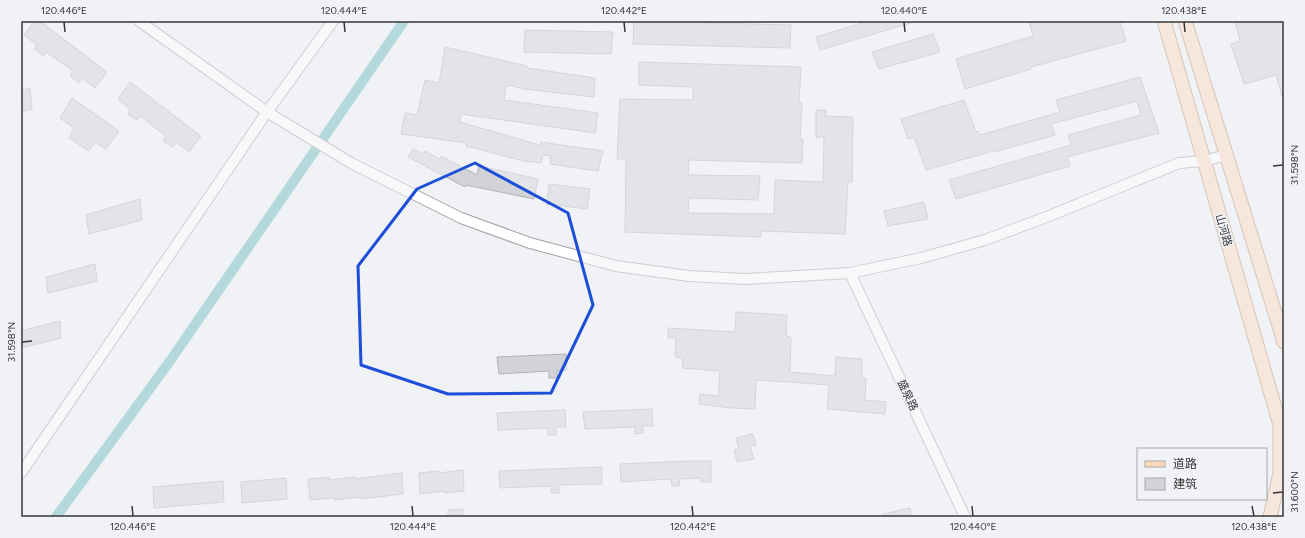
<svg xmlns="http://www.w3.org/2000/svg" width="1305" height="538" viewBox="0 0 1305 538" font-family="Figtree,'Noto Sans SC',sans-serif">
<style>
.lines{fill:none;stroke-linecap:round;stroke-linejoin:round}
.canal{stroke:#6bbbbf;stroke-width:10}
.building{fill:#d1d3d7;stroke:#b0b2b5}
.minor-casing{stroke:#a1a3a6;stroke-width:12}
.major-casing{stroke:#b68f6f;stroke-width:15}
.minor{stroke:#fff;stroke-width:10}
.major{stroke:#fdd8bb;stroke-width:13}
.marked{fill:none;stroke:#1d4ed8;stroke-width:3;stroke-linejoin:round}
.ticks{fill:none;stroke:#363738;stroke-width:1.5}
.labels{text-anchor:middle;stroke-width:3.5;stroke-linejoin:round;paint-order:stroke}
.street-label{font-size:11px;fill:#363738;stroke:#f0f2f5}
.neatline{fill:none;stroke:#363738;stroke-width:1.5}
.ticks-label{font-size:10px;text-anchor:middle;fill:#363738}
</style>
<rect width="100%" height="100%" fill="#f0f2f5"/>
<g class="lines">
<polyline class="canal" points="56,517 170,361 404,21"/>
</g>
<g class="building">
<polygon points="34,21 40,21 107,72 95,88 82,78 79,83 70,76 73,71 46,52 43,56 34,49 37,45 24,35"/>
<polygon points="634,21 791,25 790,48 633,44"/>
<polygon points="861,21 911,21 911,23 820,50 816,37 862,23"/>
<polygon points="1029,21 1120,21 1126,41 1031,67 1031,69 965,89 956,59 1033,36"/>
<polygon points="1239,21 1284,21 1284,96 1282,96 1276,75 1244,84 1231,44 1240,41 1235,22"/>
<polygon points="525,30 613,32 611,54 524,52"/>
<polygon points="933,34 940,52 879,69 872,52"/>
<polygon points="445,47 527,66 527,68 595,78 594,97 524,89 508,85 507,87 506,86 504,100 598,113 595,133 461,114 460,122 540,145 541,142 603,151 598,171 550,164 551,156 543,155 541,163 524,161 466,146 467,143 401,134 405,113 417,115 425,80 439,83"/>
<polygon points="639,62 801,67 799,103 802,103 800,139 803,139 802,163 689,160 688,175 760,176 758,200 689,198 688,213 774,214 775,180 823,182 824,137 816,137 816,110 826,110 825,116 853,117 852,182 848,182 845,234 761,231 761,237 625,232 626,159 617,159 620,99 693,100 693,87 639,85"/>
<polygon points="1140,77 1159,133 1067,157 1070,166 956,199 949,180 1071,145 1068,135 1141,115 1137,101 1051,124 1055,135 994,152 993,151 926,170 914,137 908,139 901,119 964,100 976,132 978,131 980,135 1060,112 1056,100"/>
<polygon points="130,82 201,136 189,152 176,142 173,147 163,141 166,136 140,116 137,120 128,114 130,109 118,99"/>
<polygon points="30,88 32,109 21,112 21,91"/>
<polygon points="72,98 119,131 106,149 95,142 89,151 69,138 74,128 60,118"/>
<polygon points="413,149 423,154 425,151 440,159 441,156 477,175 479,166 538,179 534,199 466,185 465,187 408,157"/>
<polygon points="549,184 590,189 587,209 547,204"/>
<polygon points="140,199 142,220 89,234 86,215"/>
<polygon points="924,202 928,219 888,226 884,211"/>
<polygon points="95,264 97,281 48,293 46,277"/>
<polygon points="736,312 787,315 786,336 791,337 790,372 835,376 836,357 862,359 862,378 866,378 865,400 886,402 885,414 827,409 829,385 789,382 756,380 755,409 731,408 699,404 700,394 718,396 720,371 682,368 683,358 675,357 676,338 668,338 668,328 735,332"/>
<polygon points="60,321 61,338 21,348 21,331"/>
<polygon points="566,354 567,370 557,371 557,378 549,378 549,371 499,374 497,357"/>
<polygon points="652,409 653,426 643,426 643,433 635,434 635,427 585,429 583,412"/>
<polygon points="565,410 566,427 556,427 556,435 548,435 548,428 498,430 497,413"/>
<polygon points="753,434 756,445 750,446 754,459 737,462 734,450 739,449 736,438"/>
<polygon points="688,461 711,461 711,482 701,482 701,478 680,479 679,486 672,486 671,479 621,482 620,464"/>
<polygon points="602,467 602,484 559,485 559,493 551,493 551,486 500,488 499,471"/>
<polygon points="463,470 464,491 445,493 445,491 420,494 419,473 439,471 439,473"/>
<polygon points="402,473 403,494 360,499 360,497 335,500 335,498 310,500 308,479 329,477 329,480 354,477 354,479"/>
<polygon points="286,478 287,499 242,503 241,482"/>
<polygon points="223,481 224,502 154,508 153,487"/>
<polygon points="910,508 911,517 883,517 883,514"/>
<polygon points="463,509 463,517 448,517 448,510"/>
</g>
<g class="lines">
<defs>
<g id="minor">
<polyline points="139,21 267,112 351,163 461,218 530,243 616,266 689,276 745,279 850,273 921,258 985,240 1049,216 1179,163 1203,161 1227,155"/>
<polyline points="850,273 965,517"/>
<polyline points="21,473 267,112 333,21"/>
</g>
<g id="major">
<polyline points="1164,21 1284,439"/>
<polyline points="1185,21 1284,342"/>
<polyline points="1270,517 1280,473 1280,429"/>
</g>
</defs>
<use href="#minor" class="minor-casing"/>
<use href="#major" class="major-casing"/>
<use href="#minor" class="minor"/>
<use href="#major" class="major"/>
</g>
<path d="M0 0H1305V538H0ZM475,163L568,213L593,305L551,393L448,394L361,365L358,266L417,189Z" fill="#f0f2f5" fill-opacity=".55" fill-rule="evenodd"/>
<path class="marked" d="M475,163L568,213L593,305L551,393L448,394L361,365L358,266L417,189Z"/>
<path class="ticks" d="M64,22L65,32M344,22L345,32M624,22L625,32M904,22L905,32M1184,22L1185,32M1273,166L1283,165M22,342L32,341M1273,493L1283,492M132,506L133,516M412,506L413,516M692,506L693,516M972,506L973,516M1252,506L1254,516"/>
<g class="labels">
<g class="street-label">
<text transform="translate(1224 230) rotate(74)" y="4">山河路</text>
<text transform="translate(908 395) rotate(65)" y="4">盛泉路</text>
</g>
</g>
<rect width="1305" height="538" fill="none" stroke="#f0f2f5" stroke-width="44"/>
<rect x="1137" y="448" width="130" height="52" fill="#f0f2f5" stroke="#a6a7a9"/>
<rect x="1145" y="461" width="20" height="6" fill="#fdd8bb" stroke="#a6a7a9"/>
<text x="1173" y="468" font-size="12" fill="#363738">道路</text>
<rect x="1145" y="478" width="20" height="12" fill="#d1d3d7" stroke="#a6a7a9"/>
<text x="1173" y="488" font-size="12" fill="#363738">建筑</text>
<rect x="22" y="22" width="1261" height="494" class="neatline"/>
<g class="ticks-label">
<text x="64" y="14">120.446°E</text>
<text x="344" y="14">120.444°E</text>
<text x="624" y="14">120.442°E</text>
<text x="904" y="14">120.440°E</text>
<text x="1184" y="14">120.438°E</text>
<text transform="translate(1294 165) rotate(-90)" y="4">31.598°N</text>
<text transform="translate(11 342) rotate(-90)" y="4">31.598°N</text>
<text transform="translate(1294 492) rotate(-90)" y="4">31.600°N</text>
<text x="133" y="530">120.446°E</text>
<text x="413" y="530">120.444°E</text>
<text x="693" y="530">120.442°E</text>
<text x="973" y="530">120.440°E</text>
<text x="1254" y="530">120.438°E</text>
</g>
</svg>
